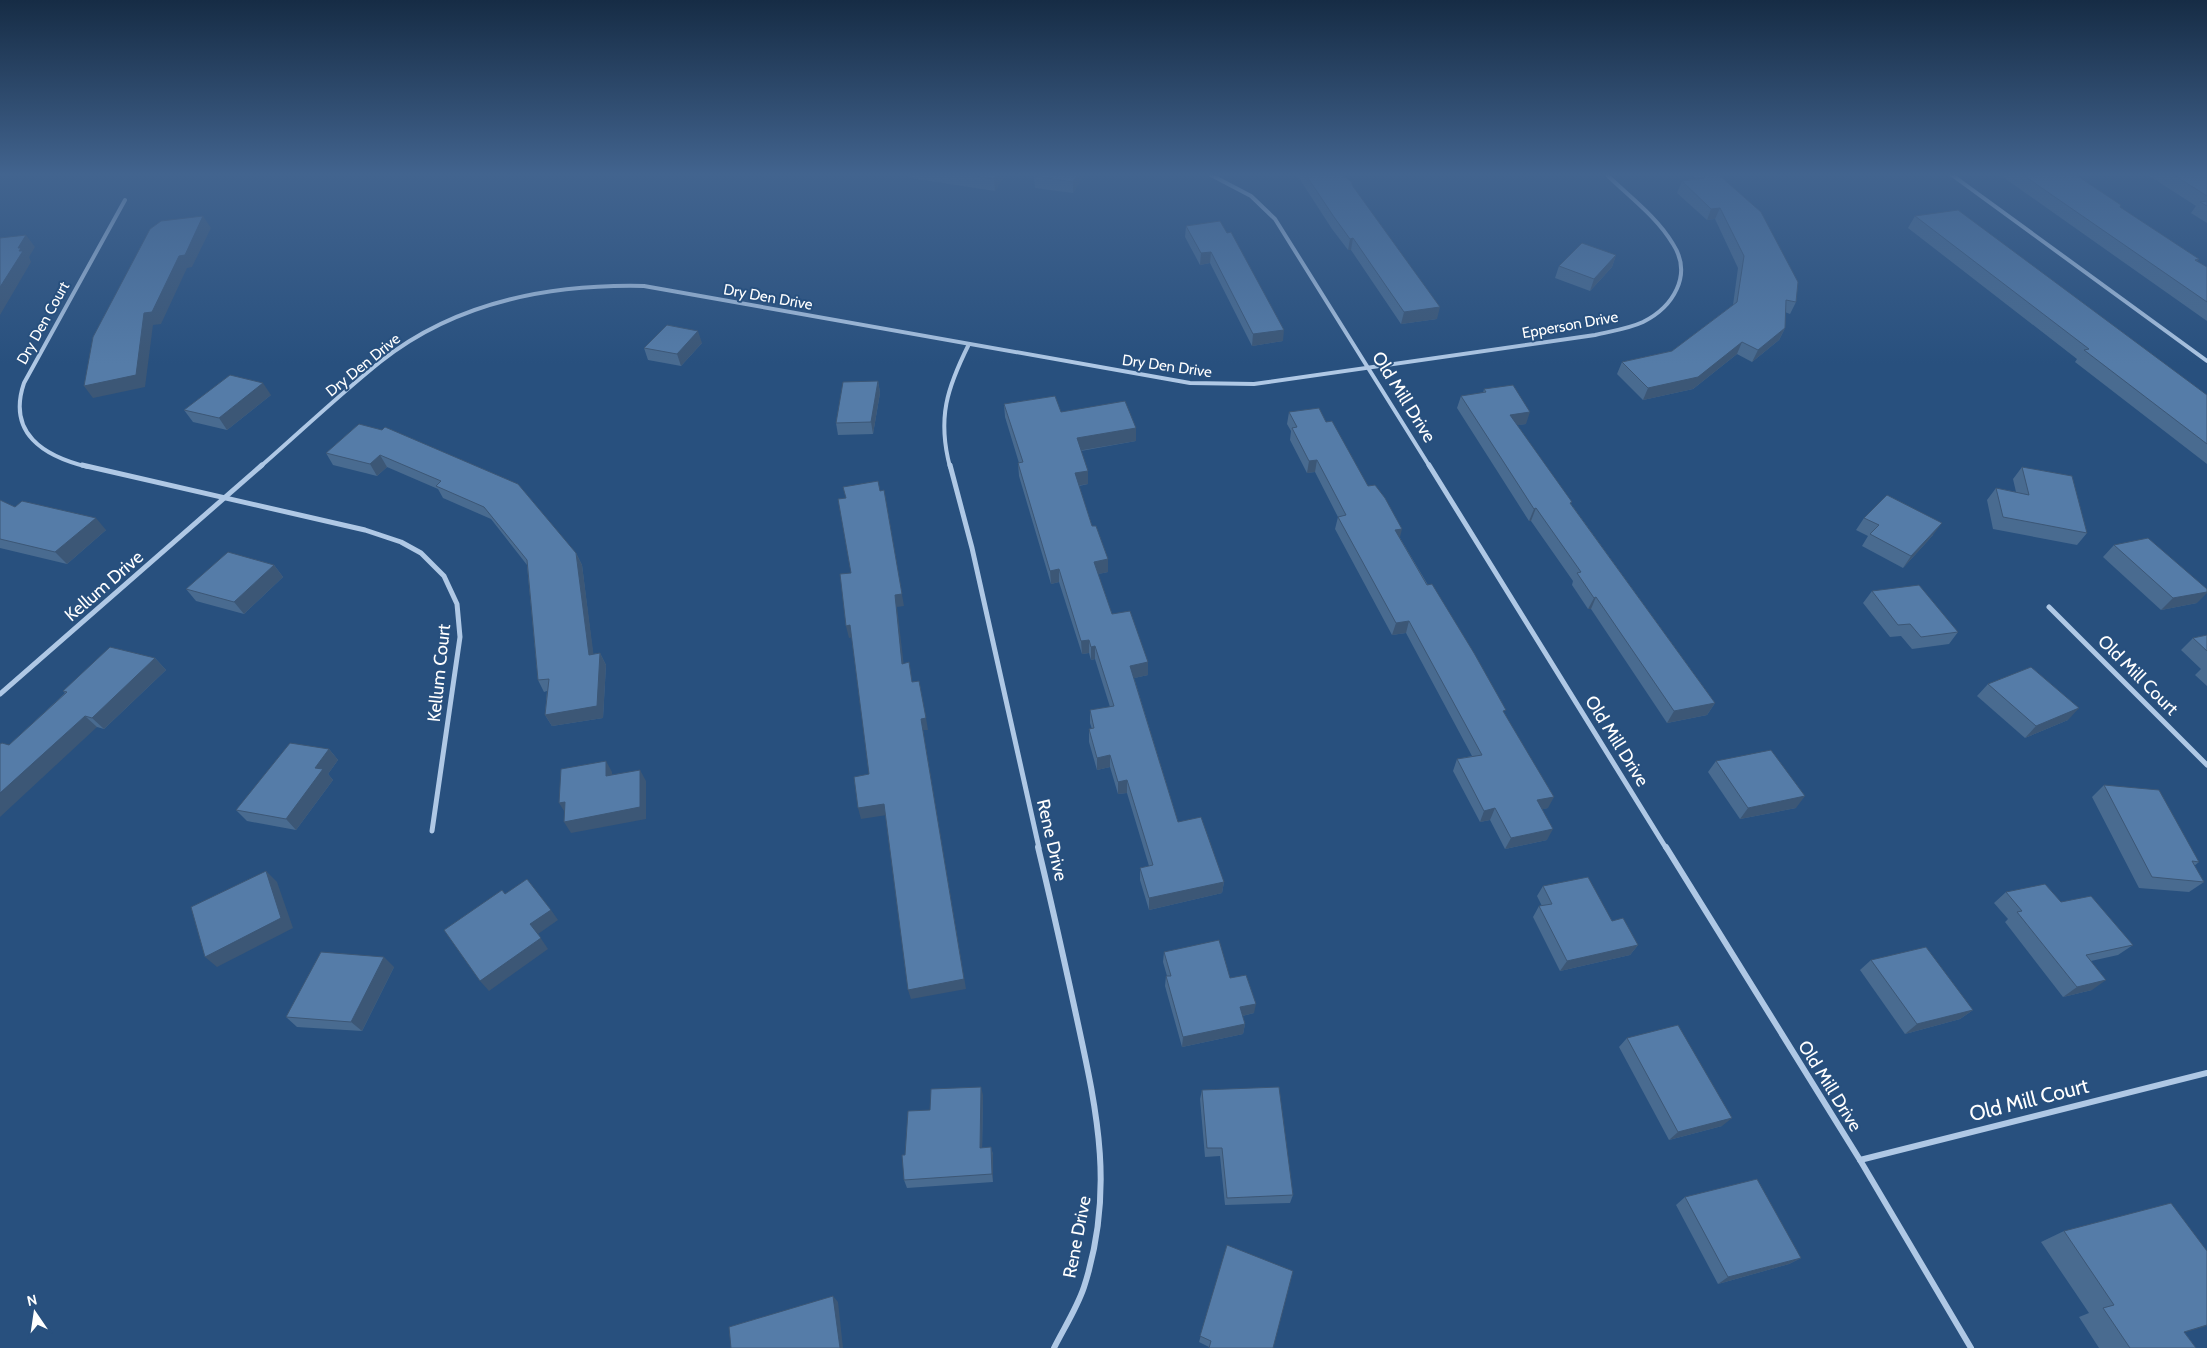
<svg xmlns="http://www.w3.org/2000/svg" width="2207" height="1348" viewBox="0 0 2207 1348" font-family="Cabin,sans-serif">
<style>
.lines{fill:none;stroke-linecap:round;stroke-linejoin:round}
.minor-far2{stroke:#afc8e5;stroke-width:4}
.minor-far1{stroke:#afc8e5;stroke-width:5}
.minor{stroke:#afc8e5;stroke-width:6}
.wall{fill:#496b90}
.shaded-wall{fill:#3c5776}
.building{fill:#557ca8;stroke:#3c5776}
.labels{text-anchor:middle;stroke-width:4;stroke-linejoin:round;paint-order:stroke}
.far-street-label{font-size:15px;fill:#fff;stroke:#28507e}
.street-label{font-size:18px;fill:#fff;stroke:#28507e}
.near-street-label{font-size:21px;fill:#fff;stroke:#28507e}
</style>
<rect width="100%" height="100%" fill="#28507e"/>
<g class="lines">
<g class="minor-far2">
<polyline points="1211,175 1251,196 1275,219 1430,467"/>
<polyline points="1952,175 2207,361"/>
<path d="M88,467C43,456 7,433 24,383L125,200"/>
<path d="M260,467C300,432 339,395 380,362C455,302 550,284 644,286L1190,383L1254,384L1595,335C1611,331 1628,329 1643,322C1673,307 1693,275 1673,244C1657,217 1630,197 1607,175"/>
<path d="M950,467C937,418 947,388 969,344"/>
</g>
<g class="minor-far1">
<polyline points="82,465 365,530 401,542 421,553 444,576 457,604 460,637 432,831"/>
<polyline points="950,465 972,548 1039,848"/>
<polyline points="1429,465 1666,848"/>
<polyline points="2049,607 2207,765"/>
<polyline points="0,694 262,465"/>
</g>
<g class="minor">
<path d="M1038,847C1051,901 1063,955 1075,1010C1096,1107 1116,1188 1084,1287C1077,1308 1064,1328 1054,1348"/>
<polyline points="1666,847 1860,1160 1971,1348"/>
<polyline points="1860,1160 2207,1073"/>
</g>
</g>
<g class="wall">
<polygon points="910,175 1005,175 995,191 910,178"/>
<polygon points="1035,175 1084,175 1073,193 1035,188 1034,176"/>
<polygon points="1297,175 1342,175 1352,185 1437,319 1401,324 1351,250 1348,250 1332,229"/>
<polygon points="1694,175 1719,175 1796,302 1790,314 1785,312 1785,328 1779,340 1752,362 1737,354 1693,389 1643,400 1617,374 1622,362 1672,351 1733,305 1738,268 1715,219 1707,220 1677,193 1682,181 1696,179"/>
<polygon points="2000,175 2076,175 2120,207 2199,259 2197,261 2207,267 2207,321"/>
<polygon points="2148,175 2207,175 2207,223 2191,213 2196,206"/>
<polygon points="1915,216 2207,395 2207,464 2075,362 2077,359 1908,228"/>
<polygon points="1220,221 1283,341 1252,346 1210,263 1200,265 1185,237 1186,226"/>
<polygon points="1616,255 1612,267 1590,291 1555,278 1559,266"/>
<polygon points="702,343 681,366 648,360 644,348"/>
<polygon points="878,381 880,393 873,434 838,435 836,423"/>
<polygon points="1484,389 1526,424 1517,425 1571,504 1715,703 1707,715 1667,723 1591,609 1588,609 1572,585 1573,581 1531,521 1529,521 1457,408 1461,396 1483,393"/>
<polygon points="271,395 227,430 193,422 184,410"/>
<polygon points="1004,404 1061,412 1136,428 1136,441 1081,451 1088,471 1088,484 1079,486 1092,526 1108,559 1108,572 1098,574 1112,614 1148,675 1134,678 1178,822 1224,882 1222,893 1149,910 1140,880 1140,868 1149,866 1127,793 1118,794 1110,767 1097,770 1089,742 1089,729 1092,729 1090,723 1090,710 1110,707 1095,659 1091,660 1089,653 1082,654 1059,582 1051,584 1019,476 1018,463 1019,463 1005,417"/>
<polygon points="1289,412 1326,422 1368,486 1400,538 1505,714 1548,808 1542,809 1547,840 1505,849 1490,820 1480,822 1453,771 1457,759 1472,756 1406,633 1392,635 1335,529 1338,517 1315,472 1307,473 1290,440 1291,431 1287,424"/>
<polygon points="359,424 576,553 582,565 593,654 600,653 606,665 603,718 552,726 545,715 547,691 544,692 538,680 527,565 491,519 443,498 438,489 387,467 377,476 333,465 326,453"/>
<polygon points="2022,467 2087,533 2077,545 1993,529 1987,500 1996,488 2016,492 2013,479"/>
<polygon points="0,500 15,507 106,530 67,564 0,548"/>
<polygon points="1864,518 1933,535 1903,568 1862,546 1868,536 1856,530"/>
<polygon points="2114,545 2197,603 2161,610 2103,557"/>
<polygon points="274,565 283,577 244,614 196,601 186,589"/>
<polygon points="1872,591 1958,632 1949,644 1912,649 1901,636 1890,637 1863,603"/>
<polygon points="2207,635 2207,686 2195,675 2201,669 2181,650 2193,638"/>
<polygon points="155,658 166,670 104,729 97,727 9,745 65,693 63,691"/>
<polygon points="1988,684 2068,720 2025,738 1977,696"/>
<polygon points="329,749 338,760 328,774 333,780 296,830 247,821 236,810"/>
<polygon points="1716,761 1796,808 1740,819 1708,772"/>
<polygon points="2104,785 2199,862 2194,866 2204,882 2189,892 2139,888 2092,797"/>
<polygon points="1543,886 1612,921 1638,945 1630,955 1560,971 1533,917 1539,906 1542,906 1537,896"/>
<polygon points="2006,892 2061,902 2133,945 2118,955 2091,961 2092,990 2063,997 2005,922 2008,919 1994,903"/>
<polygon points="1164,952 1230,978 1254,1013 1242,1016 1245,1024 1243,1034 1182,1047 1165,986 1166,976 1167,976 1163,962"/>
<polygon points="1871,960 1973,1010 1960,1019 1905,1034 1860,970"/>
<polygon points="394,967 362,1031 297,1027 286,1017"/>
<polygon points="1627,1038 1722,1126 1669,1140 1619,1047"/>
<polygon points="1202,1090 1293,1195 1290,1203 1225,1205 1220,1156 1205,1157 1200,1099"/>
<polygon points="983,1095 982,1148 991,1147 993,1155 993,1182 907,1188 904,1180 905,1155 930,1110"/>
<polygon points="1685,1197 1801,1258 1789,1264 1718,1284 1676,1205"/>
<polygon points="2064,1231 2185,1333 2196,1348 2099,1348 2079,1317 2089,1313 2041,1242"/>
<polygon points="1227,1245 1273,1348 1209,1347 1199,1342"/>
</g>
<g class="shaded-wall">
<polygon points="997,175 1005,175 995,191 994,179"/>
<polygon points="1077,175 1084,175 1073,193 1073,182"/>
<polygon points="1720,208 1715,219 1707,220 1711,209"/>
<polygon points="203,216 211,228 192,267 187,268 161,324 153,325 145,387 93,398 84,386 144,313"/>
<polygon points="26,235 35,247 29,257 31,262 0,315 0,287 18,248"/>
<polygon points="1353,238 1351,250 1348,250 1350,239"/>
<polygon points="1211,252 1210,263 1200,265 1201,253"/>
<polygon points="1616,255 1612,267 1590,291 1594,279"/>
<polygon points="1440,307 1437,319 1401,324 1404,312"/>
<polygon points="1785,328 1779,340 1752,362 1758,350"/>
<polygon points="1284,330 1283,341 1252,346 1253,334"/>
<polygon points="698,331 702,343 681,366 677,354"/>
<polygon points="1742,342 1737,354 1693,389 1643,400 1648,388"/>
<polygon points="878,381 880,393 873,434 871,422"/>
<polygon points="263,383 271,395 227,430 219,418"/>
<polygon points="1530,412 1526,424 1506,427 1510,415"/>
<polygon points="1136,428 1136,441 1077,451 1077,438"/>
<polygon points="380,455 387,467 377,476 370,464"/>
<polygon points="1317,460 1315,472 1307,473 1309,461"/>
<polygon points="1088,471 1088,484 1075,486 1075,473"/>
<polygon points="884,490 904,606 897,607 905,675 902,664"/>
<polygon points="1536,508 1531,521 1529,521 1534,509"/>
<polygon points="96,518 106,530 67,564 55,552"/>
<polygon points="1942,523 1933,535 1903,568 1911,556"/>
<polygon points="1402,529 1399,541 1395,530"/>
<polygon points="576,553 582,565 595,666 589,655"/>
<polygon points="1108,559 1108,572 1094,575 1094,562"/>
<polygon points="274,565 283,577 244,614 234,602"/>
<polygon points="1059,569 1059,582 1051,584 1050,571"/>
<polygon points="2207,592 2207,593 2197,603 2161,610 2173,598"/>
<polygon points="1596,597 1591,609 1588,609 1594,598"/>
<polygon points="1409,621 1406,633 1392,635 1396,623"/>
<polygon points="850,625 853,637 849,638 846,626"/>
<polygon points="1089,640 1089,653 1082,654 1081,641"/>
<polygon points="1095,646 1095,659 1091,660 1091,647"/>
<polygon points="600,653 606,665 603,718 552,726 545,715"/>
<polygon points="155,658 166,670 104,729 92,718"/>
<polygon points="1148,662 1148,675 1130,679 1130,666"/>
<polygon points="1715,703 1707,715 1667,723 1674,711"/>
<polygon points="2079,708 2068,720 2025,738 2036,726"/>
<polygon points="85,716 97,727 0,817 0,793"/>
<polygon points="926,718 928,730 923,730 966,989 911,999 908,990 921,719"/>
<polygon points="329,749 338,760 328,774 333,780 296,830 286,819 315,768"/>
<polygon points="1110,755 1110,767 1097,770 1097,758"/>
<polygon points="606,761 612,772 612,787 606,776"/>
<polygon points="640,770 646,781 646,819 571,833 564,822"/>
<polygon points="1127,780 1127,793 1118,794 1118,782"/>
<polygon points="1805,796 1796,808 1740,819 1748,808"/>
<polygon points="1554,797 1548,808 1531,812 1537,800"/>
<polygon points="565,802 566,814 559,803"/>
<polygon points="884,804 887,815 861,819 858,808"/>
<polygon points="1495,808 1490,820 1480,822 1484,811"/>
<polygon points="1553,829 1547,840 1505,849 1511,838"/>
<polygon points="266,871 277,882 293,928 217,967 205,957"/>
<polygon points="1224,882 1222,893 1149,910 1149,898"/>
<polygon points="551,910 558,920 538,934 548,949 489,991 480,981 530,924"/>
<polygon points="1638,945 1630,955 1560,971 1567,961"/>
<polygon points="384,957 394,967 362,1031 351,1022"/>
<polygon points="2106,980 2092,990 2063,997 2077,987"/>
<polygon points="1256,1004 1254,1013 1238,1017 1240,1007"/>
<polygon points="1973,1010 1960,1019 1905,1034 1917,1024"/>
<polygon points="1245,1024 1243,1034 1182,1047 1183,1037"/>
<polygon points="981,1087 983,1095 982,1156 980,1148"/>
<polygon points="1732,1118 1722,1126 1669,1140 1678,1132"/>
<polygon points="991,1147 993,1155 993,1182 992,1174"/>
<polygon points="1801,1258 1789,1264 1718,1284 1728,1277"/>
<polygon points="833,1296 838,1302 843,1348 840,1348"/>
<polygon points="2207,1325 2207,1326 2158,1340 2184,1332"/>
</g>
<g class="building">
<polygon points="968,175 997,175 994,179"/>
<polygon points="1035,175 1077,175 1073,182 1034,176"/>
<polygon points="1306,175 1342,175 1352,182 1352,185 1440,307 1404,312 1353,238 1350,239 1334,217"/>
<polygon points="1704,175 1719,175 1761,212 1798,282 1796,302 1786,300 1785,328 1758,350 1742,342 1698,377 1648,388 1622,362 1672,351 1737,302 1744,256 1720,208 1711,209 1682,181 1705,178"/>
<polygon points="2023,175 2076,175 2121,205 2120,207 2199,259 2195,260 2207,267 2207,302"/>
<polygon points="2174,175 2207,175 2207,196"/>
<polygon points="2207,201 2207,206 2200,202"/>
<polygon points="1958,210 2207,395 2207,444 2084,350 2089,349 1915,216"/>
<polygon points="203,216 185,255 179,256 152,312 144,313 136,375 84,386 93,337 150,229 161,221"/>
<polygon points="1220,221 1227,233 1231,232 1284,330 1253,334 1211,252 1201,253 1186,226"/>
<polygon points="26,235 18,248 21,248 19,251 23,251 0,287 0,238"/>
<polygon points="1582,243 1616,255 1594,279 1559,266"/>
<polygon points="667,325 698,331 677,354 644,348"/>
<polygon points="230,375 263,383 219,418 184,410"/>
<polygon points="878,381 871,422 836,423 843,382"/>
<polygon points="1513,385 1530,412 1510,415 1572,502 1570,503 1715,703 1674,711 1596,597 1594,598 1577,573 1581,572 1536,508 1534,509 1461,396 1486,392 1484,389"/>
<polygon points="1055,396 1061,412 1125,401 1136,428 1077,438 1088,471 1075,473 1092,526 1096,526 1108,559 1094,562 1112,614 1130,611 1148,662 1130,666 1178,822 1201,817 1224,882 1149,898 1140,868 1153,865 1127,780 1118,782 1110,755 1097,758 1089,729 1094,728 1090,710 1114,706 1095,646 1091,647 1089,640 1081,641 1059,569 1050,571 1018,463 1023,462 1004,404"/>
<polygon points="1319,408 1326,422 1332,421 1368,486 1375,485 1385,498 1402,529 1395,530 1427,585 1432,584 1474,653 1506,710 1503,711 1554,797 1537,800 1553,829 1511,838 1495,808 1484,811 1457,759 1482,755 1409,621 1396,623 1338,517 1346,515 1317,460 1309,461 1292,428 1297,427 1289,412"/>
<polygon points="359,424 382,430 385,427 518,484 576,553 589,655 600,653 597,706 545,715 549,679 538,680 527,560 484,507 436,486 441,481 380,455 370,464 326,453"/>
<polygon points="2022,467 2072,476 2087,533 2003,517 1996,488 2029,495"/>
<polygon points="878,481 880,491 884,490 902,594 895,595 902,664 909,662 912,682 919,681 926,718 921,719 964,979 908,990 884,804 858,808 854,777 869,774 850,625 846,626 840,574 851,573 838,499 846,498 843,487"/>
<polygon points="1887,495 1942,523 1911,556 1870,534 1879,525 1864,518"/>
<polygon points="0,500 15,507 22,501 96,518 55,552 0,539"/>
<polygon points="2148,538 2207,589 2207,592 2173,598 2114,545"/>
<polygon points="228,552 274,565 234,602 186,589"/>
<polygon points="1919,585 1958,632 1921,637 1910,624 1898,625 1872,591"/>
<polygon points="2207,635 2207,651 2193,638"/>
<polygon points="110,647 155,658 92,718 85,716 0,793 0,744 2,743 9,745 67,692 63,691"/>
<polygon points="2031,667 2079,708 2036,726 1988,684"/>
<polygon points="290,743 329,749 315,768 323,769 286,819 236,810"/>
<polygon points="1771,750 1805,796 1748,808 1716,761"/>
<polygon points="606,761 606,776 640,770 640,807 564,822 565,802 559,803 561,769"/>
<polygon points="2104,785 2159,790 2199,862 2192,861 2204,882 2152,877"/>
<polygon points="266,871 281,918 205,957 191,907"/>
<polygon points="1588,877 1612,921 1623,918 1638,945 1567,961 1539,906 1552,904 1543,886"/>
<polygon points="527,879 551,910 530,924 541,938 480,981 444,930 502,890 505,894"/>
<polygon points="2045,884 2061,902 2091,896 2133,945 2086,955 2106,980 2077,987 2017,912 2022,911 2006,892"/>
<polygon points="1219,940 1230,978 1246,975 1256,1004 1240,1007 1245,1024 1183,1037 1166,976 1171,976 1164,952"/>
<polygon points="1926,947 1973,1010 1917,1024 1871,960"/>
<polygon points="321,952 384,957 351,1022 286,1017"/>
<polygon points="1678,1025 1732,1118 1678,1132 1627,1038"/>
<polygon points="981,1087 980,1148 991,1147 992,1174 904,1180 902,1155 905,1155 908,1111 930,1110 931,1089"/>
<polygon points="1279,1087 1293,1195 1227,1198 1222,1148 1207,1148 1202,1090"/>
<polygon points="1757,1179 1801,1258 1728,1277 1685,1197"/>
<polygon points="2171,1203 2207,1251 2207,1325 2184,1332 2196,1348 2130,1348 2103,1308 2114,1305 2064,1231"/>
<polygon points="1227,1245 1293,1271 1273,1348 1209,1348 1211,1341 1200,1336"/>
<polygon points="833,1296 840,1348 731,1348 729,1327"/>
</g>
<linearGradient id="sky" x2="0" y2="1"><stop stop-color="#162c45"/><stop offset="0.48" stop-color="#42648f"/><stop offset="1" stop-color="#42648f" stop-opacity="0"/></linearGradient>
<rect width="2207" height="364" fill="url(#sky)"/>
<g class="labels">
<g class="far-street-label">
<text transform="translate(768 297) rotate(10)" y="5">Dry Den Drive</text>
<text transform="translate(43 323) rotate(-61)" y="5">Dry Den Court</text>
<text transform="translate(1570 325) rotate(-10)" y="5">Epperson Drive</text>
<text transform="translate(363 365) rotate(-39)" y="5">Dry Den Drive</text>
<text transform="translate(1167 366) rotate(8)" y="5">Dry Den Drive</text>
</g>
<g class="street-label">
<text transform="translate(1404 397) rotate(58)" y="6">Old Mill Drive</text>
<text transform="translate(104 586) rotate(-41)" y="6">Kellum Drive</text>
<text transform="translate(439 673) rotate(-84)" y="6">Kellum Court</text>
<text transform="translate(2138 675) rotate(45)" y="6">Old Mill Court</text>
<text transform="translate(1617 741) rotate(58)" y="6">Old Mill Drive</text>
<text transform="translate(1052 840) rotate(77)" y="6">Rene Drive</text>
<text transform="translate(1830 1086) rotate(58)" y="6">Old Mill Drive</text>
<text transform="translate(1077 1237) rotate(-79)" y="6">Rene Drive</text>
</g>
<g class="near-street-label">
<text transform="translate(2029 1100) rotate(-14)" y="7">Old Mill Court</text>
</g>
</g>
<g transform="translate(35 1313) rotate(347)" stroke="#28507e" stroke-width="4" paint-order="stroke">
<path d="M0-4L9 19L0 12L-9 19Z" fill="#ffffff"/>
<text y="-8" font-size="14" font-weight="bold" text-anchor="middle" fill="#ffffff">N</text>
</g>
</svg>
